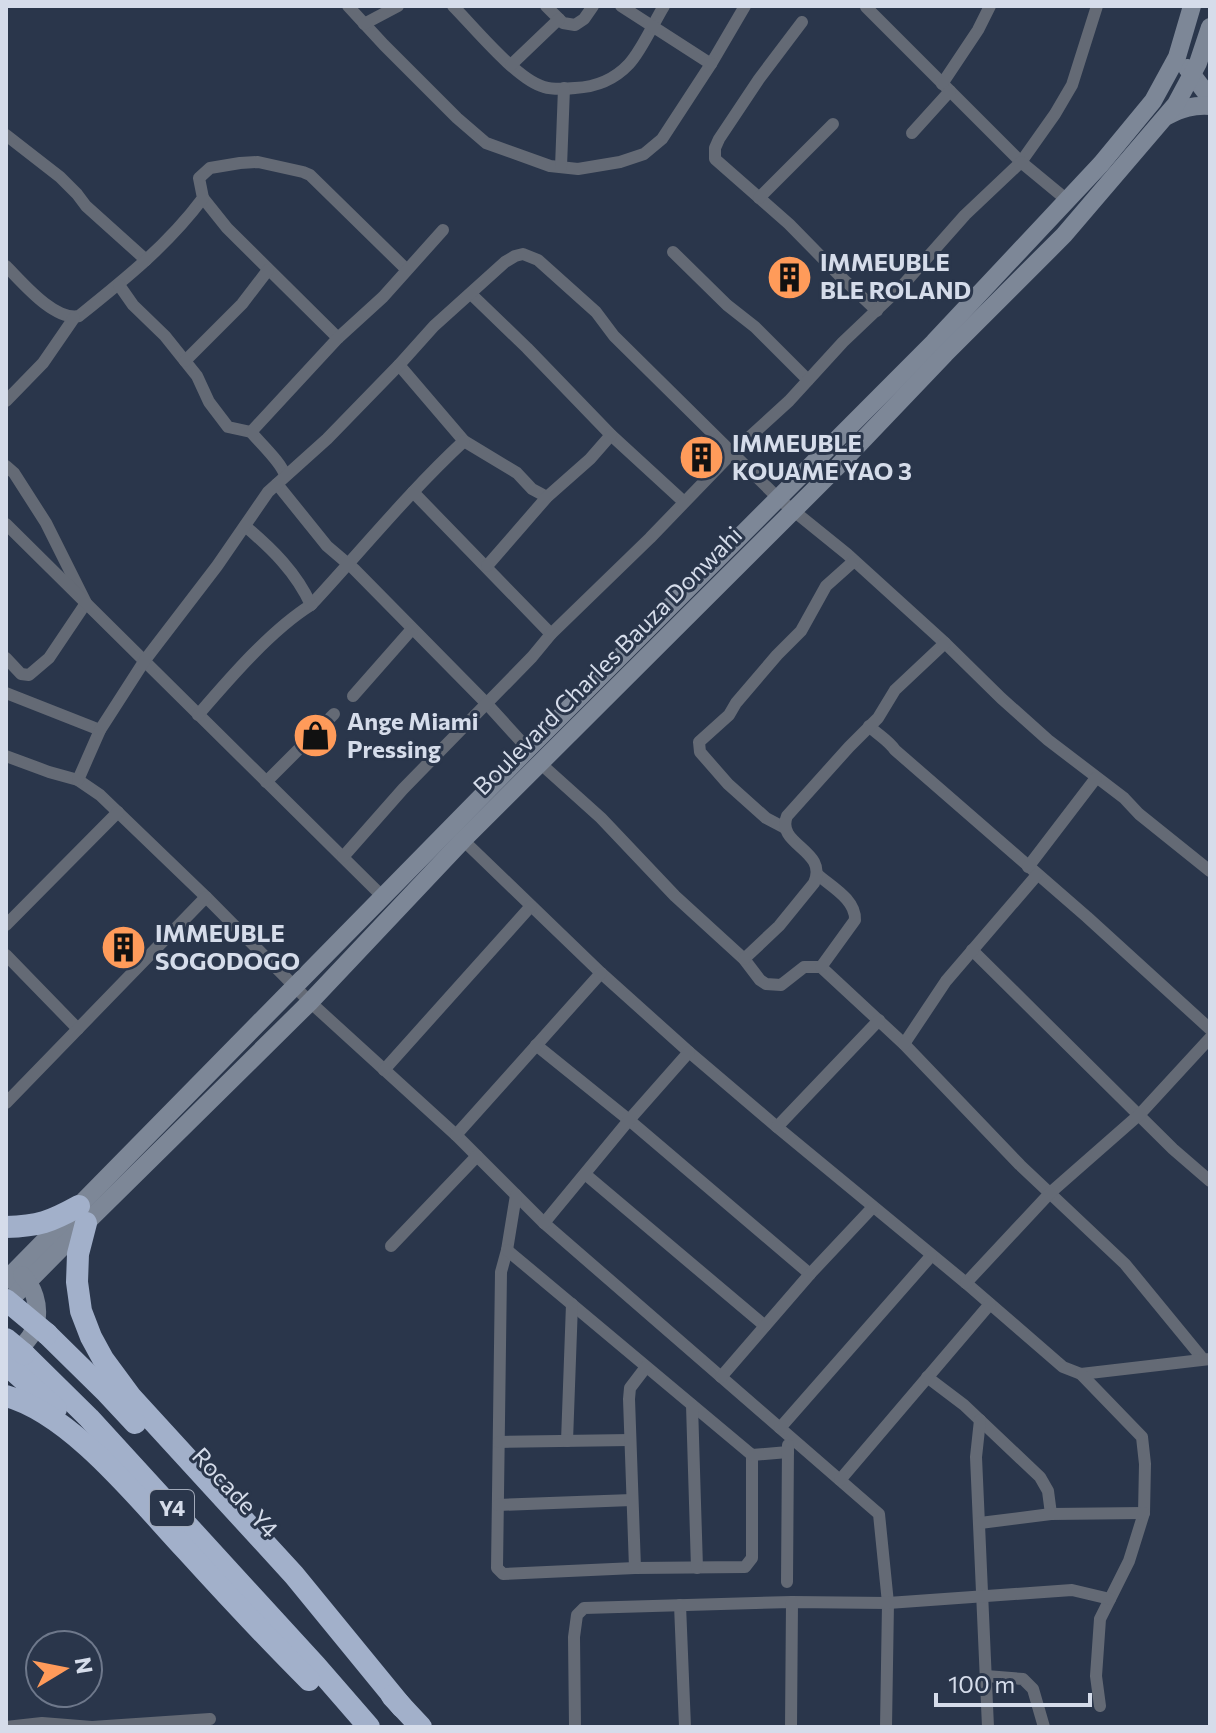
<svg xmlns="http://www.w3.org/2000/svg" width="1216" height="1733" viewBox="0 0 1216 1733" font-family="Commissioner,sans-serif">
<style>
.lines{fill:none;stroke-linecap:round;stroke-linejoin:round}
.street{stroke:#646a75;stroke-width:12}
.secondary{stroke:#7d8797;stroke-width:18}
.highway{stroke:#a2b0ca;stroke-width:22}
.highway-bridge{stroke:#a2b0ca;stroke-width:22}
.labels{text-anchor:middle;stroke-width:6;stroke-linejoin:round;paint-order:stroke}
.shield{fill:#2a364b;stroke:#a2aaba;stroke-width:2}
.shield-label{font-size:22px;font-weight:bold;fill:#d5dcea}
.poi-label{font-size:24px;font-weight:bold;fill:#d5dcea;stroke:#2a364b;text-anchor:start}
.street-label{font-size:24px;fill:#d5dcea;stroke:#2a364b}
</style>
<rect width="100%" height="100%" fill="#2a364b"/>
<g class="lines">
<g class="street">
<polyline points="348,6 384,45 457,118 486,143 550,166 578,169 620,162 644,154 662,139 711,64 745,6"/>
<path d="M453,6C474,27 517,80 544,87C554,90 565,89 575,88C596,87 614,80 629,64C642,50 654,22 664,6"/>
<polyline points="546,6 563,23 575,25 584,19 593,6"/>
<polyline points="621,6 711,64"/>
<polyline points="866,7 1021,162 1055,114 1072,85 1097,6"/>
<polyline points="802,22 759,79 719,139 715,148 715,159 789,224 840,276 877,311"/>
<polyline points="364,24 398,6"/>
<polyline points="511,65 559,19"/>
<polyline points="942,84 978,30 990,6"/>
<polyline points="912,133 950,91"/>
<polyline points="6,135 60,177 77,194 86,206 146,260"/>
<polyline points="561,167 564,88"/>
<polyline points="203,198 227,228 338,338"/>
<polyline points="759,198 833,124"/>
<polyline points="673,252 727,305 755,327 808,380"/>
<path d="M6,266C22,282 54,321 79,316C124,280 168,245 203,198L199,178L210,168L240,163L258,162L303,172L310,175L406,269"/>
<polyline points="119,285 133,305 165,336 197,376 209,402 228,427 251,432"/>
<polyline points="471,294 527,348 611,435 684,502"/>
<polyline points="185,361 242,304 268,270"/>
<polyline points="399,365 464,441 517,473 532,489 547,497"/>
<polyline points="6,401 43,363 74,318"/>
<polyline points="6,466 14,473 46,523 86,603 49,658 29,675 21,674 6,658"/>
<path d="M285,476C283,464 260,443 251,432L338,338L383,297L443,230"/>
<polyline points="277,484 327,546 354,569 487,704 528,749"/>
<polyline points="413,492 551,634"/>
<polyline points="6,524 383,897"/>
<polyline points="487,566 547,497 590,459 611,435"/>
<path d="M311,605C362,550 409,492 464,441"/>
<polyline points="6,693 100,730"/>
<polyline points="353,696 412,629"/>
<path d="M198,715C229,679 271,630 311,605C296,572 272,549 245,526"/>
<path d="M869,726C878,735 888,740 895,750L1087,917L1210,1029"/>
<polyline points="6,756 49,772 78,780 100,795 206,897 310,1002 456,1135 544,1223 879,1514 888,1603 886,1727"/>
<polyline points="541,764 601,818 675,896 744,959 760,980 766,984 781,985 804,967 821,967 904,1044 1020,1165 1125,1264 1203,1359"/>
<polyline points="78,780 100,730 145,660 217,566 268,492 327,439 399,365 434,326 505,262 515,256 523,254 538,260 596,312 614,336 779,499 847,554 945,643 1001,698 1048,740 1124,798 1139,814 1210,871"/>
<polyline points="266,782 334,714"/>
<polyline points="785,828 766,818 728,784 700,752 699,742 729,715 736,703 777,655 801,631 826,586 854,561"/>
<polyline points="463,840 601,973 689,1052 777,1127 966,1283 1063,1367 1081,1374 1210,1359"/>
<polyline points="343,857 403,789 532,657 551,634 650,538 732,453 789,401 843,342 903,285 965,215 1021,162 1067,200"/>
<polyline points="1028,867 1096,778"/>
<path d="M818,875C832,887 856,900 855,920L821,967"/>
<polyline points="6,925 118,812"/>
<polyline points="972,950 1173,1149 1210,1181"/>
<polyline points="6,955 78,1029"/>
<path d="M744,959L779,926L814,883C829,850 775,845 787,816L849,747L878,718L895,690L945,643"/>
<polyline points="904,1044 946,981 1037,875"/>
<polyline points="536,1045 629,1120 810,1274"/>
<polyline points="384,1070 531,906"/>
<polyline points="6,1103 206,897"/>
<polyline points="777,1127 879,1020"/>
<polyline points="456,1135 601,973"/>
<polyline points="585,1174 765,1326"/>
<polyline points="516,1195 507,1250 501,1272 497,1568 503,1574 635,1568 745,1567 752,1558 752,1455"/>
<polyline points="544,1223 629,1120 689,1052"/>
<polyline points="391,1246 477,1156"/>
<polyline points="507,1250 752,1455 788,1452"/>
<polyline points="966,1283 1050,1193 1140,1114 1210,1038"/>
<polyline points="1081,1374 1142,1437 1145,1464 1144,1513 1129,1561 1100,1619 1096,1676 1100,1706"/>
<polyline points="721,1377 810,1274 873,1207"/>
<polyline points="927,1377 964,1405 1040,1477 1048,1491 1051,1514"/>
<polyline points="692,1405 697,1568"/>
<polyline points="980,1420 976,1457 988,1727"/>
<polyline points="780,1428 931,1256"/>
<polyline points="567,1441 572,1304"/>
<polyline points="499,1442 630,1440"/>
<polyline points="840,1480 990,1304"/>
<polyline points="498,1505 632,1500"/>
<polyline points="980,1523 1051,1514 1144,1513"/>
<polyline points="635,1568 629,1399 630,1388 646,1367"/>
<polyline points="787,1582 788,1445"/>
<polyline points="680,1605 685,1727"/>
<polyline points="986,1676 1023,1679 1033,1689 1044,1727"/>
<polyline points="6,1727 42,1723 92,1727 210,1719"/>
<polyline points="575,1727 574,1637 577,1615 584,1608 792,1602 888,1603 1072,1590 1110,1599"/>
<polyline points="791,1727 792,1602"/>
</g>
<g class="secondary">
<polyline points="1187,68 1210,98"/>
<path d="M1167,116C1182,108 1193,105 1210,106"/>
<polyline points="6,1280 528,749 934,342 1101,164 1153,101 1177,57 1192,6"/>
<polyline points="6,1304 86,1223 310,1002 463,840 839,465 945,354 1064,235 1176,104 1198,63 1210,27"/>
<path d="M6,1354C42,1343 46,1300 22,1275"/>
</g>
<g class="highway">
<polyline points="86,1223 78,1254 77,1282 81,1311 91,1337 103,1359 131,1397 294,1575 402,1707"/>
<path d="M6,1227C39,1226 50,1222 79,1206"/>
<polyline points="47,1334 107,1393 135,1423"/>
<polyline points="24,1354 89,1418 316,1666 369,1727"/>
<polyline points="6,1364 56,1409"/>
<path d="M6,1396C72,1414 140,1501 186,1550C226,1594 267,1638 309,1680"/>
<polyline points="392,1696 421,1727"/>
</g>
<g class="highway-bridge">
<polyline points="6,1300 47,1334"/>
<polyline points="6,1339 24,1354"/>
</g>
</g>
<defs>
<symbol id="building-disc" viewBox="-11 -11 22 22"><circle r="9.5" fill="#ff9b5a" stroke="#2a364b"/><path d="M-4-6H4V6H1V3H-1V6H-4ZM-2.5-4.3h1.7v1.8h-1.7ZM.8-4.3h1.7v1.8H.8ZM-2.5-1h1.7V.8h-1.7ZM.8-1h1.7V.8H.8Z" fill="#111"/></symbol>
<symbol id="shop-disc" viewBox="-11 -11 22 22"><circle r="9.5" fill="#ff9b5a" stroke="#2a364b"/><path d="M-5-2.5h2.3a2.7 3.5 0 0 1 5.4 0H5L5.5 6h-11ZM-1.5-2.5h3a1.5 2.3 0 0 0-3 0Z" fill="#111"/></symbol>
</defs>
<g fill-rule="evenodd">
<use href="#building-disc" x="764" y="252" width="51" height="51"/>
<use href="#building-disc" x="676" y="432" width="51" height="51"/>
<use href="#shop-disc" x="290" y="710" width="51" height="51"/>
<use href="#building-disc" x="98" y="922" width="51" height="51"/>
</g>
<g class="labels">
<rect class="shield" x="150" y="1490" width="44" height="36" rx="6"/>
<g class="shield-label">
<text x="172" y="1516">Y4</text>
</g>
<g class="poi-label">
<text x="820" y="271">IMMEUBLE<tspan x="820" dy="28">BLE ROLAND</tspan></text>
<text x="732" y="452">IMMEUBLE<tspan x="732" dy="28">KOUAME YAO 3</tspan></text>
<text x="347" y="730">Ange Miami<tspan x="347" dy="28">Pressing</tspan></text>
<text x="155" y="942">IMMEUBLE<tspan x="155" dy="28">SOGODOGO</tspan></text>
</g>
<g class="street-label">
<text transform="translate(608 661) rotate(-45)" y="8">Boulevard Charles Bauza Donwahi</text>
<text transform="translate(235 1493) rotate(47)" y="8">Rocade Y4</text>
</g>
</g>
<rect width="1216" height="1733" fill="none" stroke="#d5dcea" stroke-width="16"/>
<g transform="translate(64 1669) rotate(80)"><circle r="38" fill="#2a364b" stroke="#6e788b" stroke-width="2"/>
<path d="M0-6L14 30L0 20L-14 30Z" fill="#ff9b5a"/>
<text y="-12" font-size="22" font-weight="bold" text-anchor="middle" fill="#d5dcea">N</text>
</g>
<path d="M936 1693v12h154v-12" fill="none" stroke="#d5dcea" stroke-width="4"/>
<text x="948" y="1693" font-size="24" fill="#d5dcea" stroke="#2a364b" stroke-width="6" paint-order="stroke">100 m</text>
</svg>
